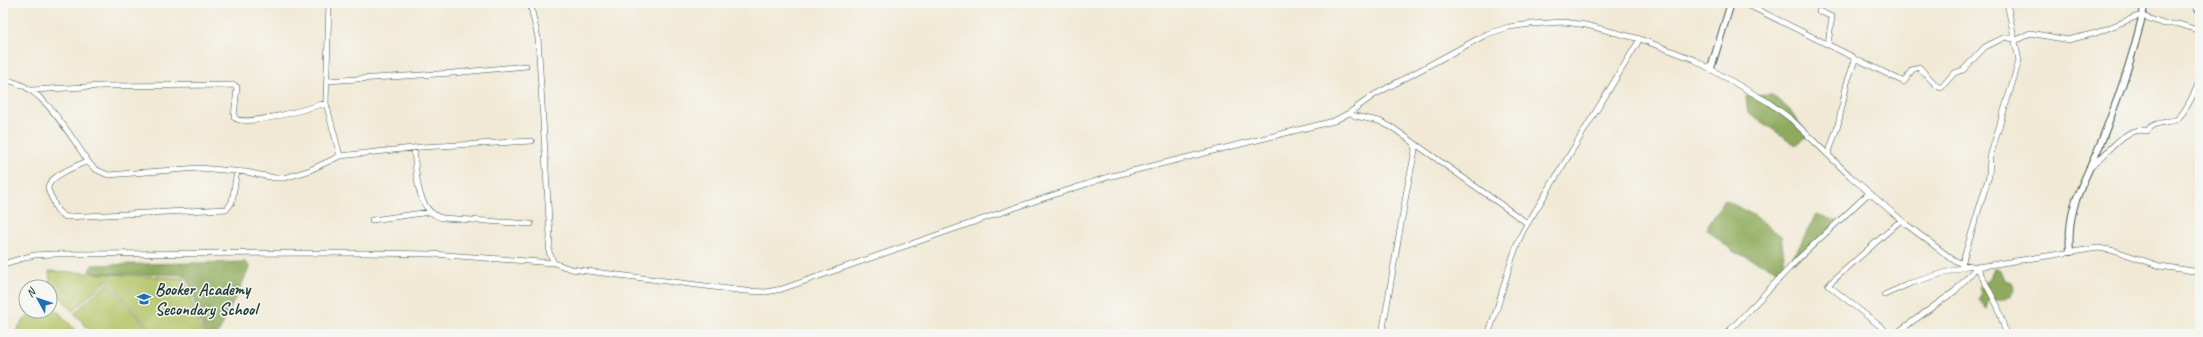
<svg xmlns="http://www.w3.org/2000/svg" width="2203" height="337" font-family="Caveat,sans-serif">
  <style>
    .green { fill: #b4c467; stroke: #6a804e }
    .forest { fill: #8faa5c; stroke: #577448 }
    .lines { fill: none; stroke-linecap: round; stroke-linejoin: round }
    .minor-casing { stroke: #3e574c; stroke-width: 6 }
    .tertiary-casing { stroke: #3e574c; stroke-width: 8 }
    .minor { stroke: #fff; stroke-width: 5 }
    .tertiary { stroke: #fff; stroke-width: 6 }
    .labels { text-anchor: middle; dominant-baseline: central; stroke-width: 3; stroke-linejoin: round; paint-order: stroke }
    .poi-label { font-size: 17px; font-weight: bold; fill: #1f3d34; stroke: #f6f6f2; text-anchor: start }
  </style>
  <rect width="100%" height="100%" fill="#f6f6f2"/>
  <filter id="ink" filterUnits="userSpaceOnUse"><feTurbulence type="fractalNoise" baseFrequency=".025" numOctaves="2"/><feDisplacementMap in="SourceGraphic" scale="8" xChannelSelector="R" yChannelSelector="G"/><feConvolveMatrix kernelMatrix="1 2 1 2 8 2 1 2 1" color-interpolation-filters="sRGB"/></filter>
  <filter id="wash" filterUnits="userSpaceOnUse"><feTurbulence type="fractalNoise" baseFrequency=".012" numOctaves="4" result="noise"/><feDisplacementMap in="SourceGraphic" scale="16" xChannelSelector="R" yChannelSelector="G"/><feGaussianBlur stdDeviation="0.9" result="paint"/><feColorMatrix in="noise" values="0 0 0 0 0 0 0 0 0 0 0 0 0 0 0 0 0 1.4 0 .05"/><feComposite in="paint" operator="in"/></filter>
  <g filter="url(#wash)">
    <rect width="100%" height="100%" fill="#f1e9d5"/>
    <!-- green -->
    <path class="green" d="M 49,271 L 184,278 L 202,334 L 154,334 L 108,280 L 72,311 L 50,284 Z
      M 108,283 L 152,334 L 93,334 L 74,313 Z
      M 52,305 L 79,334 L 15,334 C 23,317 32,311 50,311 Z"/>
    <!-- forest -->
    <path class="forest" d="M 1772,95 L 1791,111 L 1808,136 L 1796,145 L 1748,113 L 1746,96 Z
      M 1725,200 L 1755,216 L 1781,236 L 1785,265 L 1777,270 L 1734,252 L 1706,229 Z
      M 1816,214 L 1838,222 L 1795,262 L 1789,261 L 1797,251 Z
      M 245,262 L 249,266 L 248,271 L 218,334 L 204,334 L 188,280 L 183,275 L 94,273 L 89,271 L 92,265 Z
      M 1995,267 L 2000,270 L 2004,280 L 2012,282 L 2014,287 L 2012,296 L 2002,300 L 1988,300 L 1986,308 L 1979,300 L 1981,294 L 1979,287 L 1989,280 Z"/>
  </g>
  <g filter="url(#ink)">
    <g class="lines">
      <defs>
        <path id="minor" d="M 329,3 L 326,103 L 340,156
          M 530,3 L 538,38 L 550,236 L 549,252 L 554,263
          M 1744,3 L 1853,57 L 1855,60 L 1847,83 L 1838,125 L 1828,155
          M 1819,11 L 1832,17 L 1828,44
          M 1855,60 L 1859,60 L 1904,82 L 1912,70 L 1919,67 L 1937,86 L 1941,88 L 1954,73 L 1963,70 L 1985,47 L 2005,37 L 2017,40 L 2030,33 L 2068,40 L 2096,33 L 2138,16 L 2145,17 L 2164,24 L 2179,24 L 2200,31
          M 3,80 C 42,82 69,135 90,164 L 95,169 L 108,175 L 199,168 L 246,172 L 275,178 L 284,178 L 308,171 L 340,156 L 421,147 L 532,141
          M 326,81 L 453,73 L 526,66
          M 32,90 L 102,86 L 234,85 L 237,87 L 234,117 C 241,129 313,107 326,103
          M 1350,112 L 1355,116 L 1379,121 L 1393,128 L 1527,223
          M 414,149 C 416,171 416,213 443,218 L 531,224
          M 88,161 C 78,165 47,177 48,189 C 49,192 51,197 53,200 C 55,208 58,213 66,217 L 227,209 L 232,202 L 237,171
          M 2089,168 C 2106,158 2123,125 2147,131 C 2153,122 2165,123 2175,120 C 2184,117 2196,89 2200,80
          M 372,220 L 430,212
          M 3,264 L 34,255 L 53,254 L 366,253 L 432,254 L 554,263 L 571,269 L 745,291 L 766,292 L 782,289 L 1020,206 L 1108,177 L 1334,121 L 1349,113 L 1374,95 L 1487,34 L 1509,27 L 1531,24 L 1564,22 L 1586,25 L 1640,39 L 1693,59 L 1768,102 L 1791,119 L 1850,176 L 1907,225 L 1952,259 L 1962,264 L 1977,267 L 2098,248 L 2116,251 L 2160,266 L 2200,272
          M 1962,264 L 1989,176 L 1990,157 L 2019,61 L 2007,3
          M 1884,295 L 1911,283 L 1967,266
          M 1382,334 L 1407,189 L 1415,151 L 1414,144
          M 1488,334 C 1502,300 1507,264 1523,231 L 1640,39
          M 1726,334 L 1799,258 L 1869,193
          M 1890,334 L 1828,285 L 1901,220
          M 1895,334 L 1955,291 L 1977,267 L 1998,307 L 2006,334"/>
        <path id="tertiary" d="M 2194,3 L 2200,12
          M 1711,68 L 1731,3
          M 2070,252 C 2066,202 2087,180 2103,137 C 2120,94 2136,48 2145,3"/>
      </defs>
      <!-- minor casing -->
      <use href="#minor" class="minor-casing"/>
      <!-- tertiary casing -->
      <use href="#tertiary" class="tertiary-casing"/>
      <!-- minor -->
      <use href="#minor" class="minor"/>
      <!-- tertiary -->
      <use href="#tertiary" class="tertiary"/>
    </g>
  </g>
  <!-- icons -->
  <defs>
    <symbol id="school-bare" viewBox="-9 -9 18 18"><path d="M0-5L7-2L0 1L-7-2ZM-4 1L0 2.5L4 1V4Q0 6-4 4Z" fill="#1f6fb2" stroke="#f6f6f2" stroke-width="2.5" paint-order="stroke"/></symbol>
  </defs>
  <g fill-rule="evenodd">
    <use href="#school-bare" x="134" y="289" width="20" height="20"/>
  </g>
  <g class="labels">
    <!-- poi labels -->
    <g class="poi-label">
      <text x="155" y="289">Booker Academy<tspan x="155" dy="20">Secondary School</tspan></text>
    </g>
  </g>
  <!-- margin -->
  <rect width="2203" height="337" fill="none" stroke="#f6f6f2" stroke-width="16"/>
  <!-- north arrow -->
  <g transform="translate(38 299) rotate(310)"><circle r="19" fill="#f6f6f2" stroke="#a0aca6"/>
  <path d="M0-3L7 15L0 10L-7 15Z" fill="#1f6fb2"/>
  <text y="-6" font-size="11" font-weight="bold" text-anchor="middle" fill="#1f3d34">N</text>
  </g>
</svg>
